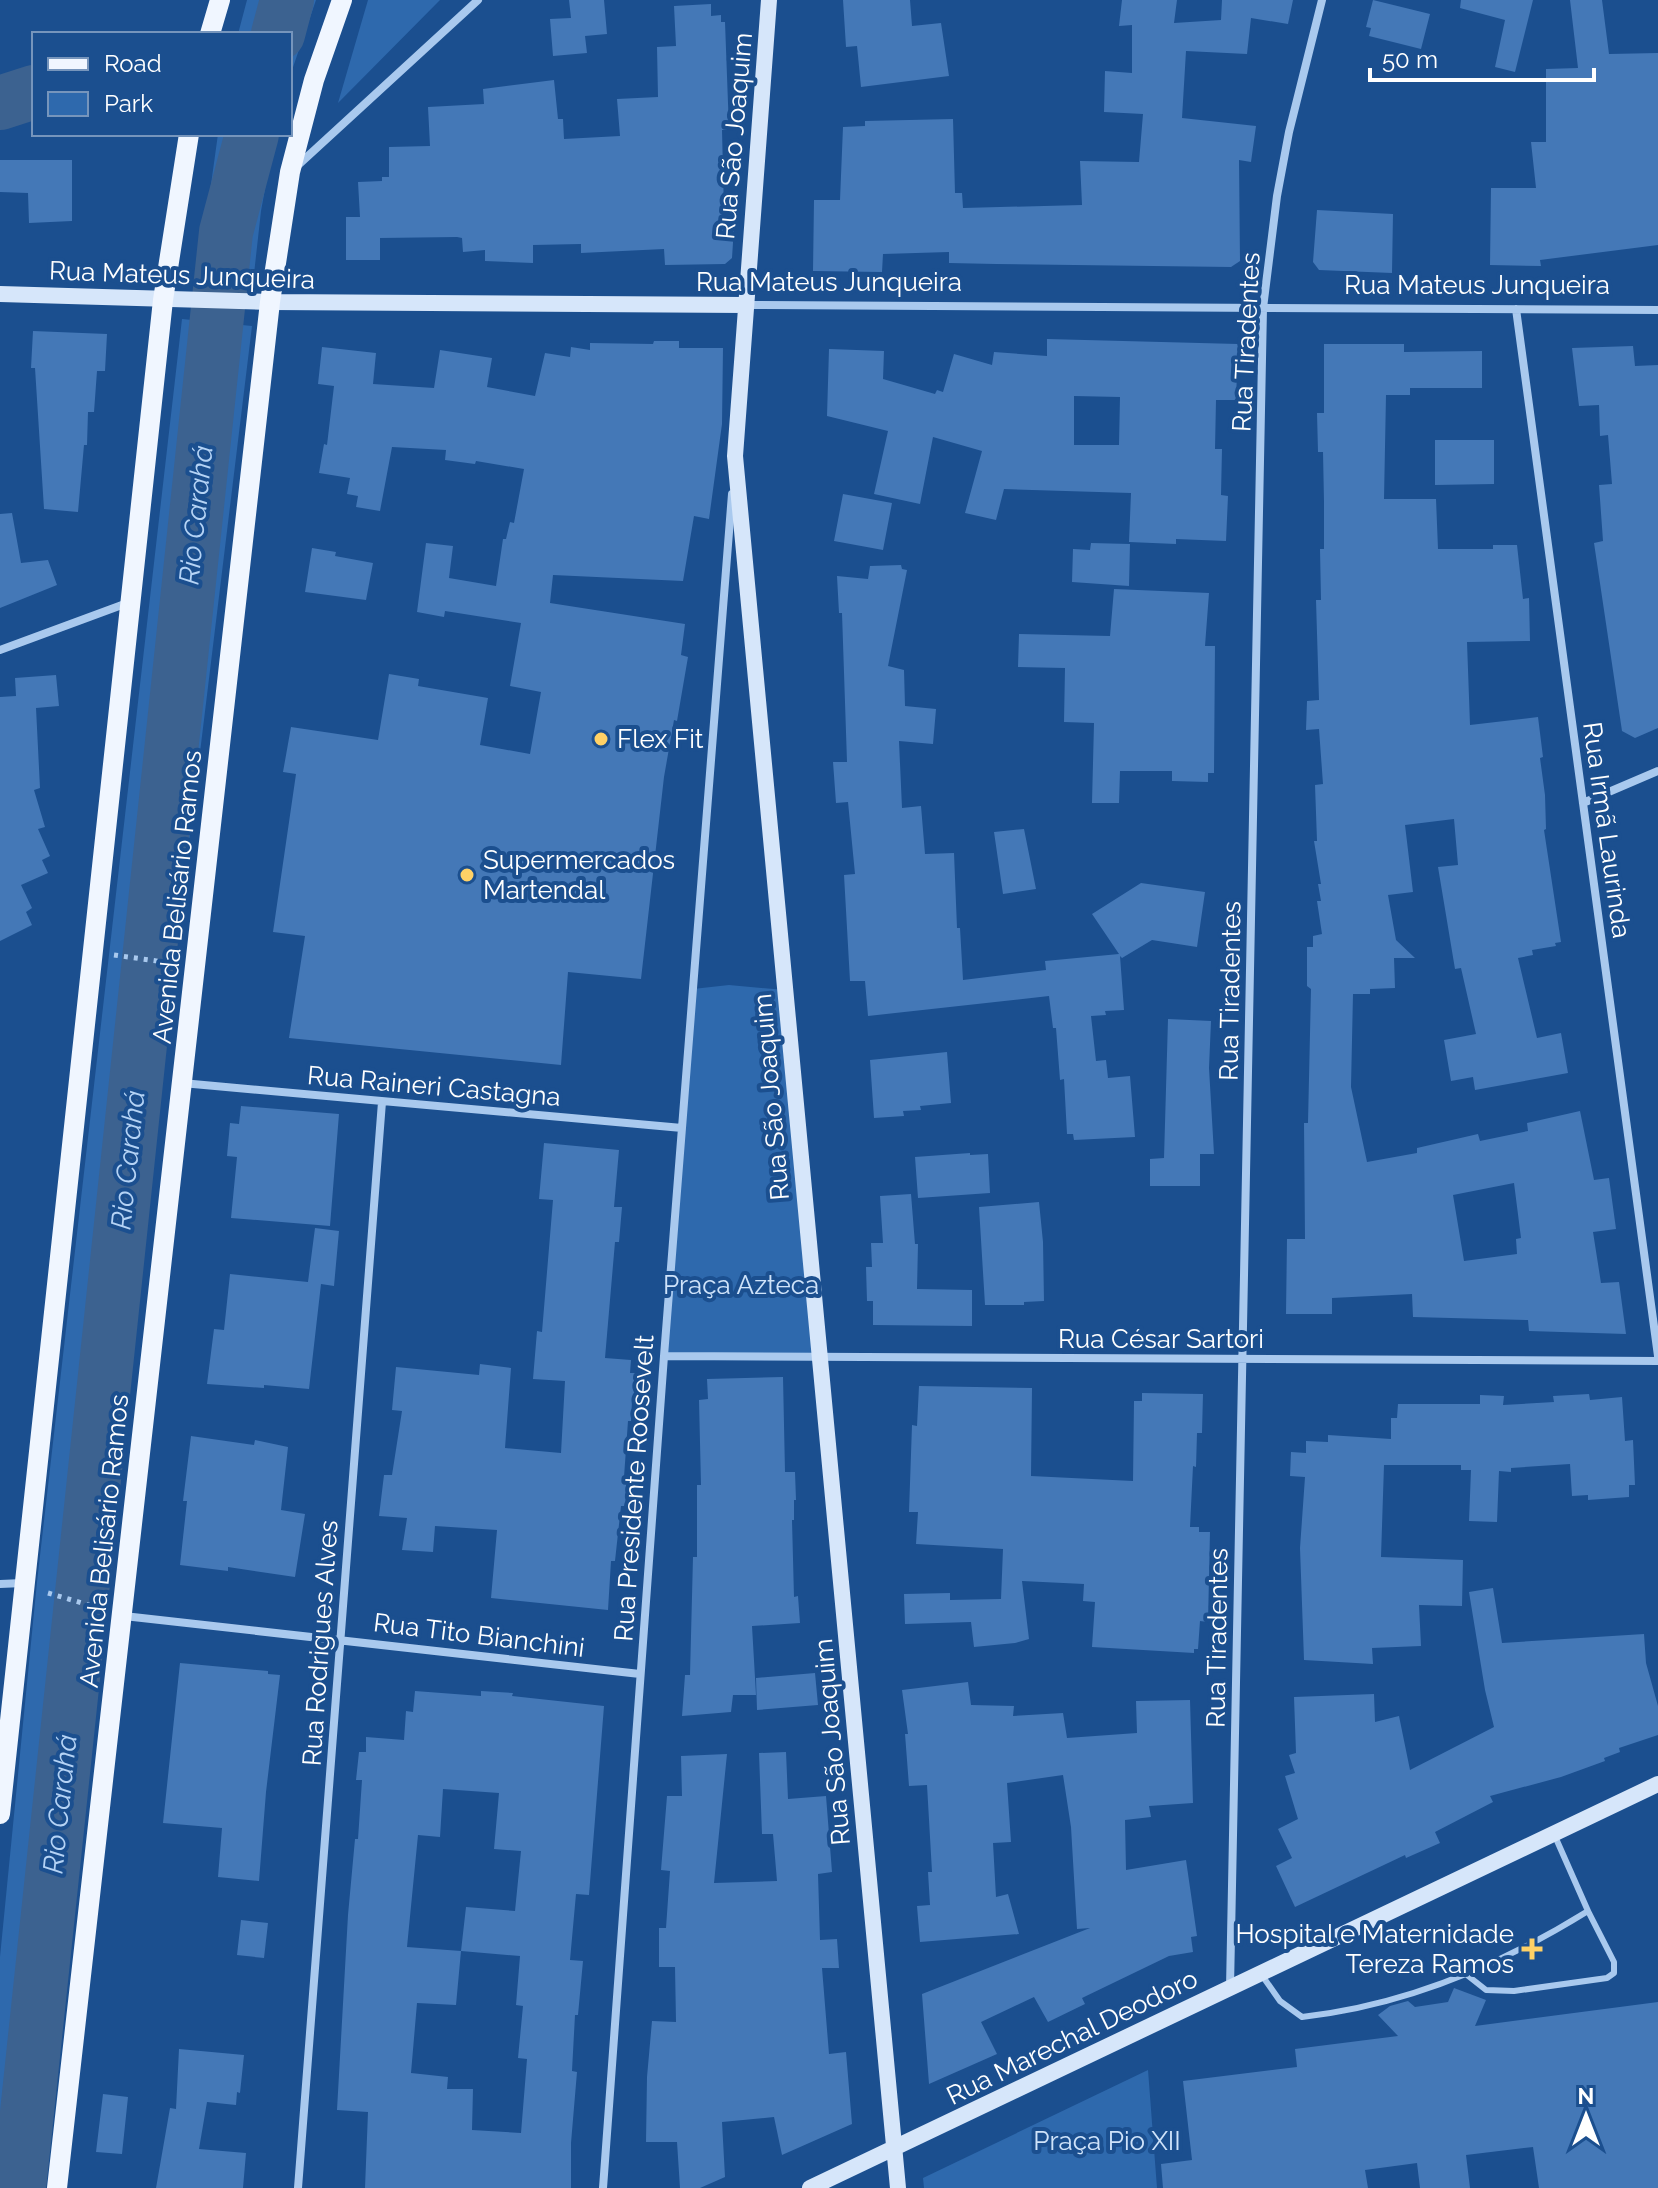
<svg xmlns="http://www.w3.org/2000/svg" width="1658" height="2188" font-family="Raleway,sans-serif">
  <style>
    .green { fill: #2e69ad }
    .lines { fill: none; stroke-linecap: round; stroke-linejoin: round }
    .river { stroke: #3c6290; stroke-width: 54 }
    .building { fill: #4478b7; fill-rule: evenodd }
    .path { stroke: #a9c9ee; stroke-width: 5; stroke-dasharray: 4 6; stroke-linecap: butt }
    .lane { stroke: #a9c9ee; stroke-width: 6 }
    .street { stroke: #a9c9ee; stroke-width: 8 }
    .secondary { stroke: #d6e6fa; stroke-width: 16 }
    .primary { stroke: #f0f6ff; stroke-width: 20 }
    .poi-dot { fill: #ffd166; stroke: #1b4f8f; stroke-width: 3 }
    .labels { text-anchor: middle; dominant-baseline: central; stroke-width: 8; stroke-linejoin: round; paint-order: stroke }
    .street-label { font-size: 26px; fill: #fff; stroke: #1b4f8f }
    .poi-label { font-size: 26px; fill: #fff; stroke: #1b4f8f; text-anchor: start }
    .park-label { font-size: 26px; fill: #cfe3fa; stroke: #1b4f8f }
    .water-label { font-size: 28px; font-style: italic; fill: #b5d3f5; stroke: #1b4f8f }
  </style>
  <rect width="100%" height="100%" fill="#1b4f8f"/>
  <!-- green -->
  <path class="green" d="M 247,0 L 316,0 L 290,76 L 290,34 L 238,34 Z
    M 368,0 L 440,0 L 338,103 Z
    M 218,134 L 275,134 L 261,211 L 254,274 L 199,271 Z
    M 182,319 L 252,326 L 173,974 L 35,2188 L 0,2188 L 0,1957 L 37,1582 Z
    M 729,985 L 785,990 L 820,1357 L 664,1356 L 693,989 Z
    M 1148,2070 L 1157,2188 L 924,2188 L 923,2178 Z"/>
  <g class="lines">
    <!-- river -->
    <path class="river" d="M 278,34 L 287,0
      M 0,103 L 34,92
      M 19,2188 L 226,232 L 252,134"/>
  </g>
  <!-- building -->
  <path class="building" d="M 569,0 L 604,0 L 607,34 L 585,36 L 587,53 L 553,56 L 550,19 L 571,18 Z
    M 843,0 L 910,0 L 912,26 L 941,23 L 949,76 L 861,87 L 857,46 L 846,47 Z
    M 1122,0 L 1177,0 L 1174,23 L 1221,20 L 1222,0 L 1293,0 L 1288,24 L 1251,18 L 1247,54 L 1186,51 L 1182,118 L 1256,126 L 1251,162 L 1239,160 L 1240,261 L 1231,267 L 996,264 L 949,263 L 949,252 L 883,254 L 882,272 L 813,271 L 814,200 L 840,200 L 843,127 L 865,126 L 865,121 L 953,119 L 955,193 L 962,193 L 963,208 L 1082,205 L 1080,161 L 1139,162 L 1143,114 L 1104,112 L 1105,71 L 1132,73 L 1132,25 L 1119,26 Z
    M 1373,0 L 1430,14 L 1421,49 L 1369,36 L 1371,28 L 1366,27 Z
    M 1461,0 L 1533,0 L 1515,72 L 1495,67 L 1505,20 L 1460,8 Z
    M 1570,0 L 1602,0 L 1609,54 L 1658,53 L 1658,245 L 1540,260 L 1541,266 L 1490,265 L 1491,188 L 1536,188 L 1531,142 L 1546,142 L 1546,69 L 1578,68 Z
    M 711,4 L 711,16 L 721,15 L 721,22 L 725,22 L 729,130 L 722,130 L 724,212 L 735,212 L 732,258 L 725,264 L 665,265 L 664,249 L 581,253 L 581,244 L 533,245 L 533,263 L 485,261 L 485,250 L 463,252 L 462,238 L 457,237 L 380,238 L 380,260 L 346,260 L 346,217 L 360,217 L 358,182 L 382,181 L 382,177 L 389,177 L 389,147 L 430,146 L 428,107 L 484,104 L 483,89 L 554,80 L 558,119 L 563,119 L 564,139 L 620,136 L 617,99 L 658,97 L 657,47 L 676,46 L 674,6 Z
    M 0,160 L 72,160 L 72,221 L 29,223 L 28,193 L 0,192 Z
    M 1317,210 L 1393,214 L 1392,273 L 1319,270 L 1313,262 Z
    M 33,331 L 107,334 L 105,371 L 97,371 L 94,412 L 88,412 L 87,445 L 84,445 L 78,512 L 44,509 L 35,368 L 31,368 Z
    M 1047,339 L 1238,344 L 1236,400 L 1216,400 L 1215,449 L 1222,449 L 1221,495 L 1228,496 L 1226,541 L 1176,539 L 1176,544 L 1129,542 L 1131,493 L 1004,489 L 996,520 L 965,513 L 982,451 L 933,437 L 920,504 L 874,494 L 888,431 L 827,416 L 829,349 L 884,351 L 883,379 L 935,394 L 937,390 L 943,392 L 954,354 L 992,365 L 994,352 L 1047,356 ZM 1074,396 L 1120,397 L 1119,445 L 1074,445 Z
    M 654,341 L 679,341 L 679,348 L 723,348 L 722,424 L 709,519 L 694,516 L 683,581 L 553,575 L 550,603 L 685,624 L 681,655 L 688,657 L 677,721 L 674,720 L 664,777 L 641,979 L 568,972 L 561,1065 L 289,1038 L 305,936 L 273,932 L 296,774 L 283,772 L 291,727 L 378,740 L 389,674 L 419,679 L 418,686 L 488,698 L 480,745 L 530,754 L 541,692 L 510,686 L 521,623 L 445,611 L 444,617 L 417,612 L 426,543 L 453,546 L 449,578 L 496,586 L 503,539 L 506,539 L 510,522 L 514,523 L 524,469 L 476,461 L 475,464 L 445,460 L 446,450 L 392,447 L 380,511 L 356,507 L 358,496 L 347,494 L 350,478 L 319,473 L 324,444 L 327,445 L 334,386 L 318,384 L 322,347 L 376,353 L 373,384 L 434,388 L 440,350 L 492,358 L 487,387 L 535,396 L 545,353 L 570,357 L 571,347 L 590,350 L 590,343 L 653,344 Z
    M 1324,344 L 1404,344 L 1404,352 L 1482,351 L 1482,388 L 1410,388 L 1410,395 L 1386,395 L 1384,499 L 1436,499 L 1438,549 L 1493,549 L 1493,545 L 1517,545 L 1523,599 L 1529,598 L 1530,641 L 1467,642 L 1470,725 L 1538,717 L 1543,757 L 1540,758 L 1545,795 L 1546,829 L 1544,830 L 1561,942 L 1555,943 L 1556,946 L 1532,950 L 1533,955 L 1518,958 L 1537,1038 L 1561,1033 L 1568,1073 L 1475,1090 L 1473,1077 L 1451,1081 L 1444,1040 L 1476,1034 L 1461,968 L 1455,969 L 1438,867 L 1458,865 L 1454,819 L 1405,825 L 1413,892 L 1388,895 L 1396,940 L 1415,958 L 1394,958 L 1395,988 L 1370,989 L 1370,994 L 1353,994 L 1351,1087 L 1367,1162 L 1417,1153 L 1417,1148 L 1478,1134 L 1480,1141 L 1528,1131 L 1527,1123 L 1580,1111 L 1594,1180 L 1609,1178 L 1616,1229 L 1593,1232 L 1601,1283 L 1619,1282 L 1626,1334 L 1529,1331 L 1528,1320 L 1413,1317 L 1412,1294 L 1332,1298 L 1332,1314 L 1286,1314 L 1287,1239 L 1305,1239 L 1304,1123 L 1308,1123 L 1311,989 L 1307,986 L 1307,947 L 1313,947 L 1313,936 L 1322,934 L 1317,901 L 1321,901 L 1318,884 L 1321,884 L 1314,841 L 1317,841 L 1315,785 L 1323,784 L 1319,729 L 1306,730 L 1307,701 L 1319,700 L 1316,600 L 1321,600 L 1320,549 L 1324,549 L 1324,502 L 1323,452 L 1318,452 L 1317,413 L 1324,413 ZM 1514,1183 L 1521,1238 L 1516,1239 L 1517,1254 L 1464,1261 L 1453,1195 Z
    M 1633,346 L 1635,366 L 1658,365 L 1658,728 L 1635,738 L 1622,731 L 1594,543 L 1603,541 L 1599,485 L 1612,484 L 1608,435 L 1600,436 L 1599,405 L 1579,406 L 1572,348 Z
    M 1435,440 L 1494,440 L 1494,484 L 1435,485 Z
    M 843,494 L 892,503 L 883,550 L 834,541 Z
    M 12,513 L 21,563 L 48,560 L 57,585 L 0,608 L 0,514 Z
    M 1091,543 L 1130,544 L 1129,586 L 1072,582 L 1073,549 L 1090,550 Z
    M 312,548 L 336,552 L 335,556 L 373,563 L 366,600 L 305,592 Z
    M 901,565 L 902,569 L 907,570 L 888,666 L 904,670 L 905,706 L 936,709 L 933,744 L 899,741 L 902,808 L 921,806 L 925,854 L 954,853 L 957,928 L 960,928 L 963,980 L 1046,970 L 1045,961 L 1119,954 L 1092,914 L 1141,883 L 1205,892 L 1197,947 L 1152,940 L 1122,958 L 1120,956 L 1124,1010 L 1105,1011 L 1106,1015 L 1091,1016 L 1096,1061 L 1106,1060 L 1108,1078 L 1130,1076 L 1135,1137 L 1074,1140 L 1073,1134 L 1067,1134 L 1064,1079 L 1060,1080 L 1056,1028 L 1053,1028 L 1049,996 L 868,1016 L 865,981 L 850,981 L 844,875 L 855,874 L 848,802 L 836,803 L 833,762 L 847,762 L 842,613 L 839,613 L 837,576 L 868,579 L 870,566 Z
    M 1114,589 L 1209,593 L 1205,646 L 1215,646 L 1214,773 L 1208,773 L 1208,782 L 1172,781 L 1172,771 L 1120,771 L 1119,803 L 1092,803 L 1094,723 L 1064,722 L 1065,668 L 1018,667 L 1019,634 L 1110,636 Z
    M 56,675 L 59,706 L 36,708 L 40,788 L 34,790 L 45,827 L 38,829 L 50,856 L 42,860 L 48,873 L 21,885 L 32,908 L 26,912 L 32,925 L 0,941 L 0,697 L 16,696 L 15,678 Z
    M 1024,829 L 1036,889 L 1003,894 L 994,832 Z
    M 1168,1019 L 1211,1021 L 1209,1068 L 1214,1154 L 1200,1154 L 1200,1186 L 1150,1186 L 1150,1159 L 1164,1158 Z
    M 947,1052 L 951,1103 L 920,1106 L 921,1110 L 903,1111 L 904,1116 L 874,1118 L 870,1060 Z
    M 241,1106 L 339,1114 L 330,1226 L 231,1218 L 237,1157 L 227,1156 L 230,1123 L 239,1124 Z
    M 544,1143 L 619,1150 L 614,1207 L 622,1207 L 619,1242 L 615,1242 L 605,1358 L 631,1360 L 630,1373 L 638,1373 L 636,1401 L 632,1401 L 631,1421 L 628,1421 L 624,1477 L 627,1478 L 625,1506 L 621,1506 L 615,1561 L 611,1561 L 608,1610 L 491,1598 L 497,1530 L 435,1526 L 433,1552 L 402,1550 L 407,1518 L 379,1516 L 384,1475 L 392,1475 L 402,1411 L 392,1410 L 396,1367 L 479,1375 L 480,1364 L 511,1368 L 505,1448 L 561,1453 L 565,1381 L 533,1379 L 537,1331 L 542,1332 L 553,1200 L 539,1199 Z
    M 970,1153 L 970,1155 L 988,1154 L 990,1193 L 918,1198 L 915,1157 Z
    M 911,1194 L 915,1244 L 918,1244 L 917,1289 L 972,1290 L 972,1326 L 873,1325 L 873,1301 L 867,1301 L 866,1267 L 872,1267 L 871,1243 L 883,1243 L 880,1196 Z
    M 1039,1202 L 1043,1242 L 1044,1301 L 1024,1302 L 1024,1305 L 985,1305 L 979,1207 Z
    M 315,1228 L 339,1231 L 334,1286 L 321,1284 L 309,1389 L 264,1385 L 264,1388 L 207,1384 L 214,1329 L 224,1330 L 230,1274 L 308,1282 Z
    M 783,1377 L 785,1472 L 795,1472 L 796,1500 L 794,1500 L 794,1520 L 792,1520 L 794,1597 L 798,1596 L 800,1623 L 752,1626 L 756,1695 L 733,1695 L 731,1712 L 682,1716 L 685,1675 L 690,1675 L 693,1557 L 697,1557 L 697,1485 L 701,1485 L 699,1400 L 708,1399 L 707,1379 Z
    M 919,1386 L 1032,1388 L 1031,1476 L 1133,1481 L 1134,1401 L 1142,1401 L 1142,1393 L 1203,1394 L 1202,1433 L 1197,1433 L 1196,1467 L 1193,1466 L 1190,1527 L 1199,1527 L 1199,1532 L 1210,1532 L 1208,1622 L 1200,1621 L 1198,1649 L 1194,1649 L 1194,1653 L 1092,1647 L 1095,1602 L 1083,1601 L 1084,1584 L 1022,1581 L 1029,1639 L 1015,1643 L 974,1647 L 971,1622 L 905,1624 L 904,1594 L 950,1593 L 950,1600 L 1001,1599 L 1003,1549 L 916,1544 L 918,1512 L 909,1512 L 912,1425 L 917,1426 Z
    M 1589,1394 L 1590,1400 L 1622,1397 L 1625,1441 L 1633,1440 L 1635,1485 L 1629,1485 L 1629,1497 L 1588,1500 L 1588,1495 L 1572,1496 L 1570,1464 L 1511,1468 L 1511,1472 L 1499,1471 L 1497,1522 L 1469,1521 L 1471,1470 L 1461,1470 L 1461,1465 L 1384,1465 L 1381,1557 L 1463,1560 L 1462,1606 L 1419,1605 L 1421,1646 L 1372,1648 L 1373,1664 L 1304,1660 L 1300,1548 L 1305,1477 L 1290,1476 L 1291,1452 L 1306,1453 L 1306,1441 L 1328,1442 L 1328,1435 L 1391,1439 L 1391,1418 L 1397,1418 L 1398,1404 L 1480,1404 L 1480,1395 L 1504,1396 L 1503,1405 L 1554,1402 L 1553,1396 Z
    M 191,1436 L 254,1445 L 255,1440 L 288,1447 L 281,1510 L 305,1514 L 295,1577 L 228,1567 L 228,1571 L 180,1565 L 187,1501 L 183,1501 Z
    M 1493,1588 L 1502,1643 L 1644,1634 L 1646,1663 L 1658,1706 L 1658,1735 L 1619,1748 L 1620,1752 L 1604,1758 L 1605,1761 L 1561,1777 L 1490,1796 L 1493,1802 L 1435,1832 L 1440,1843 L 1406,1858 L 1405,1855 L 1295,1907 L 1276,1866 L 1292,1858 L 1278,1829 L 1298,1819 L 1285,1776 L 1295,1773 L 1289,1755 L 1296,1753 L 1294,1697 L 1374,1694 L 1375,1722 L 1399,1716 L 1410,1770 L 1494,1727 L 1485,1690 L 1469,1592 Z
    M 180,1663 L 268,1671 L 268,1674 L 280,1675 L 266,1792 L 259,1881 L 218,1877 L 222,1828 L 163,1823 Z
    M 815,1673 L 818,1705 L 757,1710 L 756,1678 Z
    M 968,1682 L 971,1705 L 1014,1706 L 1013,1716 L 1063,1713 L 1067,1738 L 1137,1733 L 1136,1701 L 1190,1700 L 1193,1803 L 1149,1806 L 1151,1817 L 1125,1820 L 1126,1870 L 1186,1860 L 1197,1936 L 1191,1937 L 1193,1952 L 1169,1956 L 1082,1998 L 1085,2004 L 1048,2022 L 1034,1997 L 981,2022 L 997,2054 L 929,2084 L 922,1994 L 1090,1928 L 1077,1929 L 1071,1827 L 1063,1775 L 1007,1783 L 1011,1842 L 993,1843 L 996,1897 L 1008,1894 L 1019,1934 L 920,1942 L 917,1906 L 930,1905 L 928,1872 L 932,1872 L 927,1785 L 909,1786 L 905,1734 L 908,1734 L 902,1690 Z
    M 415,1691 L 481,1696 L 481,1691 L 513,1693 L 512,1696 L 604,1706 L 589,1895 L 576,1894 L 570,1960 L 583,1961 L 578,2015 L 575,2015 L 572,2071 L 577,2072 L 571,2143 L 571,2188 L 365,2188 L 368,2112 L 337,2110 L 348,1915 L 355,1839 L 358,1839 L 362,1780 L 356,1780 L 359,1752 L 366,1752 L 366,1737 L 404,1740 L 406,1711 L 413,1712 ZM 443,1789 L 499,1793 L 494,1849 L 521,1851 L 515,1911 L 466,1907 L 461,1951 L 407,1947 L 418,1835 L 440,1837 ZM 461,1951 L 520,1956 L 516,2005 L 523,2006 L 518,2058 L 527,2059 L 521,2133 L 472,2130 L 473,2089 L 447,2089 L 448,2077 L 411,2073 L 417,2003 L 456,2005 Z
    M 786,1752 L 788,1799 L 826,1796 L 832,1872 L 818,1874 L 820,1940 L 837,1939 L 839,1968 L 822,1968 L 829,2054 L 846,2052 L 852,2124 L 782,2155 L 774,2117 L 722,2122 L 725,2177 L 700,2188 L 680,2188 L 677,2142 L 646,2142 L 647,2077 L 652,2021 L 676,2022 L 675,1967 L 659,1967 L 659,1928 L 666,1928 L 670,1871 L 661,1870 L 667,1796 L 682,1796 L 681,1756 L 727,1754 L 714,1883 L 777,1881 L 773,1834 L 762,1834 L 759,1753 Z
    M 241,1920 L 268,1923 L 264,1958 L 237,1955 Z
    M 1454,1988 L 1486,2000 L 1475,2026 L 1658,2002 L 1658,2188 L 1539,2188 L 1533,2147 L 1466,2155 L 1470,2188 L 1420,2188 L 1417,2163 L 1365,2170 L 1368,2188 L 1163,2188 L 1161,2164 L 1192,2160 L 1183,2081 L 1297,2067 L 1295,2049 L 1398,2036 L 1378,2015 L 1390,2006 L 1408,2001 L 1415,2007 L 1448,2002 Z
    M 179,2049 L 244,2055 L 240,2093 L 237,2092 L 236,2105 L 207,2102 L 199,2149 L 246,2153 L 243,2188 L 156,2188 L 170,2108 L 176,2109 Z
    M 103,2094 L 128,2097 L 122,2154 L 96,2152 Z"/>
  <g class="lines">
    <!-- path -->
    <path class="path" d="M 114,955 L 171,963
      M 48,1593 L 99,1608"/>
    <!-- lane -->
    <path class="lane" d="M 1261,1974 L 1280,2001 L 1302,2017 C 1403,2006 1501,1965 1588,1911 L 1554,1834
      M 1467,1975 L 1486,1990 L 1514,1991 L 1607,1978 L 1614,1973 L 1614,1962 L 1588,1911"/>
    <!-- street -->
    <path class="street" d="M 296,167 L 478,0
      M 745,305 L 1658,310
      M 1516,309 L 1658,1356
      M 0,650 L 130,602
      M 1583,803 L 1658,771
      M 182,1083 L 682,1128
      M 664,1356 L 1658,1361
      M 0,1584 L 23,1583
      M 124,1616 L 640,1674
      M 1230,1988 L 1263,308 L 1277,196 L 1289,132 L 1322,0
      M 298,2188 L 382,1102
      M 603,2188 L 664,1356 L 732,494"/>
    <!-- secondary -->
    <path class="secondary" d="M 769,0 L 735,456 L 898,2188
      M 0,294 L 270,302 L 745,305
      M 810,2188 L 1658,1784"/>
    <!-- primary -->
    <path class="primary" d="M 210,34 L 220,0
      M 0,1814 L 163,300 L 189,134
      M 57,2188 L 270,302 L 290,172 L 314,80 L 342,0"/>
  </g>
  <!-- markers -->
  <g class="poi-dot">
    <circle cx="601" cy="739" r="8"/>
    <circle cx="467" cy="875" r="8"/>
    <path d="M1528 1937h8v8h8v8h-8v8h-8v-8h-8v-8h8z"/>
  </g>
  <g class="labels">
    <!-- street labels -->
    <g class="street-label">
      <text transform="translate(734 136) rotate(-85)">Rua São Joaquim</text>
      <text transform="translate(182 275) rotate(2)">Rua Mateus Junqueira</text>
      <text x="829" y="282">Rua Mateus Junqueira</text>
      <text x="1477" y="285">Rua Mateus Junqueira</text>
      <text transform="translate(1246 342) rotate(-87)">Rua Tiradentes</text>
      <text transform="translate(1607 830) rotate(82)">Rua Irmã Laurinda</text>
      <text transform="translate(177 897) rotate(-84)">Avenida Belisário Ramos</text>
      <text transform="translate(1230 991) rotate(-89)">Rua Tiradentes</text>
      <text transform="translate(434 1086) rotate(5)">Rua Raineri Castagna</text>
      <text transform="translate(771 1097) rotate(-95)">Rua São Joaquim</text>
      <text x="1161" y="1339">Rua César Sartori</text>
      <text transform="translate(634 1488) rotate(-86)">Rua Presidente Roosevelt</text>
      <text transform="translate(104 1541) rotate(-84)">Avenida Belisário Ramos</text>
      <text transform="translate(479 1635) rotate(7)">Rua Tito Bianchini</text>
      <text transform="translate(1217 1638) rotate(-89)">Rua Tiradentes</text>
      <text transform="translate(320 1643) rotate(-86)">Rua Rodrigues Alves</text>
      <text transform="translate(832 1742) rotate(-95)">Rua São Joaquim</text>
      <text transform="translate(1072 2037) rotate(-26)">Rua Marechal Deodoro</text>
    </g>
    <!-- poi labels -->
    <g class="poi-label">
      <text x="617" y="739">Flex Fit</text>
      <text x="483" y="860">Supermercados<tspan x="483" dy="30">Martendal</tspan></text>
      <text x="1514" y="1934" text-anchor="end">Hospital e Maternidade<tspan x="1514" dy="30">Tereza Ramos</tspan></text>
    </g>
    <!-- park labels -->
    <g class="park-label">
      <text x="741" y="1285">Praça Azteca</text>
      <text x="1107" y="2141">Praça Pio XII</text>
    </g>
    <!-- water labels -->
    <g class="water-label">
      <text transform="translate(196 515) rotate(-84)">Rio Carahá</text>
      <text transform="translate(128 1160) rotate(-84)">Rio Carahá</text>
      <text transform="translate(60 1804) rotate(-84)">Rio Carahá</text>
    </g>
  </g>
  <!-- legend -->
  <rect x="32" y="32" width="260" height="104" fill="#1b4f8f" stroke="#7695bc" stroke-width="2"/>
  <rect x="48" y="58" width="40" height="12" fill="#f0f6ff" stroke="#7695bc" stroke-width="2"/>
  <text x="104" y="72" font-size="24" fill="#ffffff">Road</text>
  <rect x="48" y="92" width="40" height="24" fill="#2e69ad" stroke="#7695bc" stroke-width="2"/>
  <text x="104" y="112" font-size="24" fill="#ffffff">Park</text>
  <!-- north arrow -->
  <g transform="translate(1586 2116)" stroke="#1b4f8f" stroke-width="6" paint-order="stroke">
  <path d="M0-6L14 30L0 20L-14 30Z" fill="#ffffff"/>
  <text y="-12" font-size="22" font-weight="bold" text-anchor="middle" fill="#ffffff">N</text>
  </g>
  <!-- scale -->
  <path d="M1370 68v12h224v-12" fill="none" stroke="#ffffff" stroke-width="4"/>
  <text x="1382" y="68" font-size="24" fill="#ffffff" stroke="#1b4f8f" stroke-width="6" paint-order="stroke">50 m</text>
</svg>
